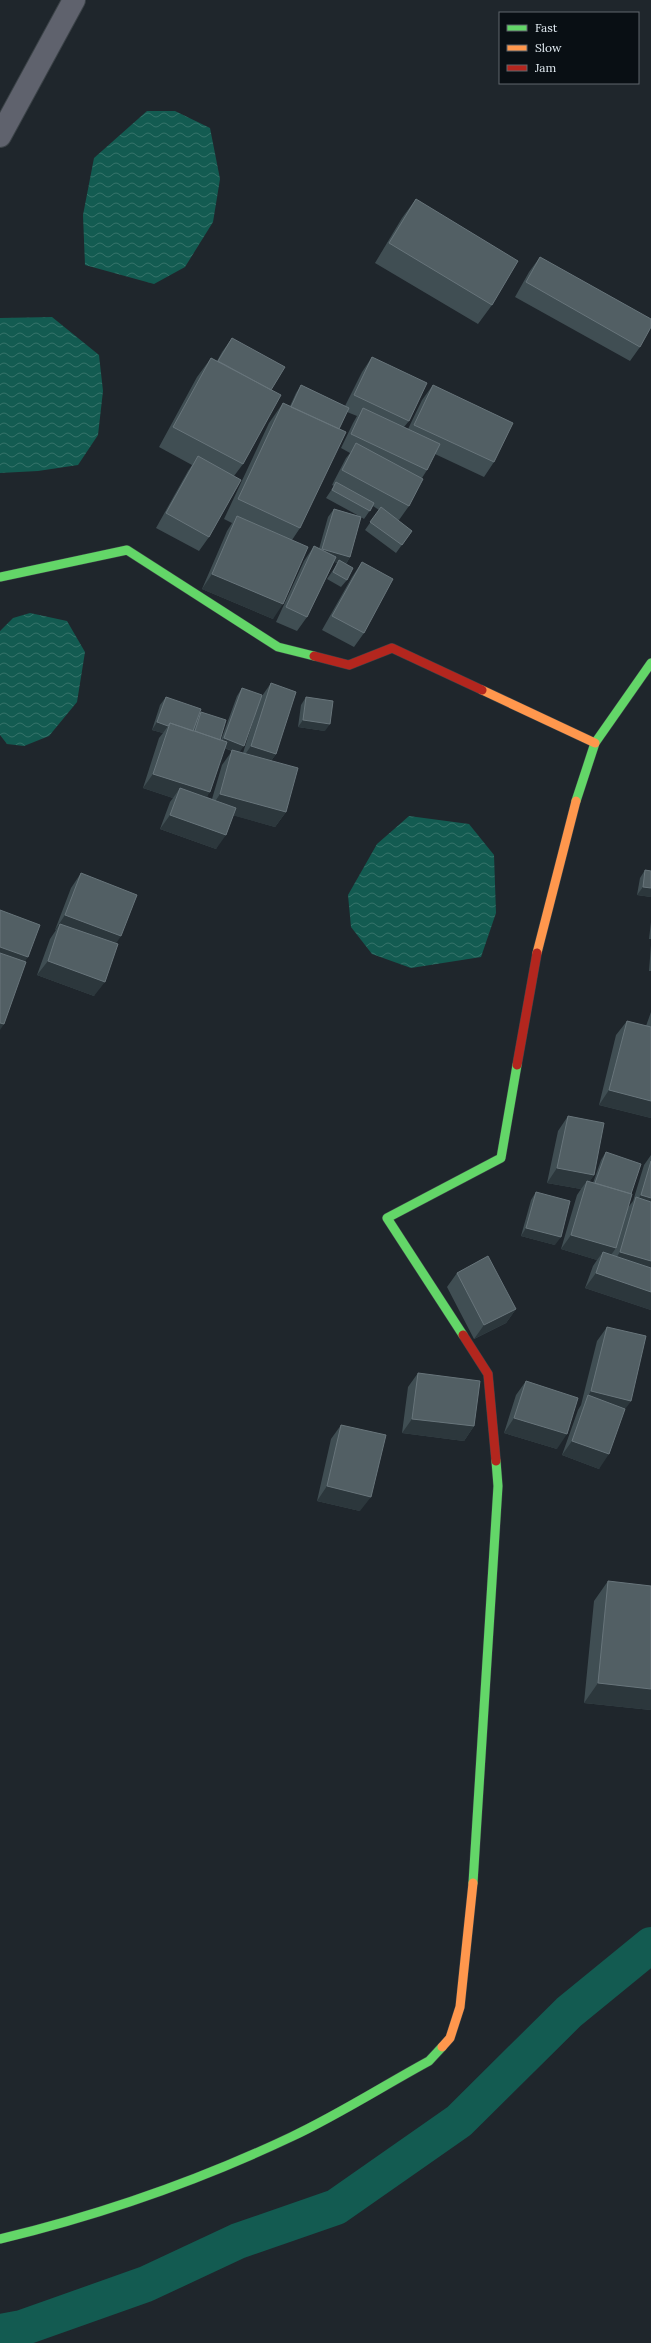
<svg xmlns="http://www.w3.org/2000/svg" width="651" height="2343" font-family="Lora,serif">
  <style>
    .water { fill: url(#water-waves) }
    .lines { fill: none; stroke-linecap: round; stroke-linejoin: round }
    .canal { stroke: #135b51; stroke-width: 36 }
    .street-casing { stroke: #3b4247; stroke-width: 24 }
    .fast-casing { stroke: #3b4247; stroke-width: 10 }
    .slow-casing { stroke: #3b4247; stroke-width: 10 }
    .jam-casing { stroke: #3b4247; stroke-width: 10 }
    .street { stroke: #5f626d; stroke-width: 22 }
    .fast { stroke: #63d668; stroke-width: 9 }
    .slow { stroke: #ff974d; stroke-width: 9 }
    .jam { stroke: #b3261e; stroke-width: 9 }
    .wall { fill: #404e53; fill-rule: evenodd }
    .shaded-wall { fill: #2c373c }
    .building { fill: #525f64; stroke: #68757b }
  </style>
  <defs>
    <pattern id="water-waves" width="16" height="10" patternUnits="userSpaceOnUse"><rect width="16" height="10" fill="#135b51"/><path d="M0 5q4-4 8 0t8 0" fill="none" stroke="#35736a"/></pattern>
  </defs>
  <rect width="100%" height="100%" fill="#1f262c"/>
  <!-- water -->
  <path class="water" d="M 147,111 L 175,111 L 210,128 L 220,179 L 213,222 L 185,267 L 154,284 L 85,265 L 83,215 L 94,158 Z
    M 52,317 L 99,355 L 103,391 L 98,435 L 78,465 L 38,471 L 0,473 L 0,318 Z
    M 30,613 L 67,621 L 85,652 L 77,702 L 49,736 L 24,746 L 7,744 L 0,735 L 0,631 L 13,618 Z
    M 409,816 L 469,824 L 494,855 L 496,913 L 481,957 L 411,968 L 372,954 L 351,927 L 348,895 L 377,844 Z"/>
  <g class="lines">
    <!-- canal -->
    <path class="canal" d="M 0,2332 L 22,2328 L 146,2284 L 238,2241 L 336,2207 L 459,2121 L 569,2012 L 651,1945"/>
    <defs>
      <path id="street" d="M 0,136 L 74,0"/>
      <path id="fast" d="M 0,577 L 127,550 L 278,647 L 314,656
        M 576,801 L 595,743 L 651,663
        M 463,1335 L 387,1218 L 501,1158 L 517,1065
        M 473,1883 L 498,1486 L 496,1461
        M 0,2239 C 100,2215 198,2181 291,2137 C 338,2115 383,2086 429,2061 L 442,2047"/>
      <path id="slow" d="M 482,690 L 595,743
        M 537,953 L 576,801
        M 442,2047 L 450,2038 L 460,2007 L 473,1883"/>
      <path id="jam" d="M 314,656 L 349,665 L 392,648 L 482,690
        M 517,1065 L 537,953
        M 463,1335 L 488,1374 L 496,1461"/>
    </defs>
    <!-- street casing -->
    <use href="#street" class="street-casing"/>
    <!-- fast casing -->
    <use href="#fast" class="fast-casing"/>
    <!-- slow casing -->
    <use href="#slow" class="slow-casing"/>
    <!-- jam casing -->
    <use href="#jam" class="jam-casing"/>
    <!-- street -->
    <use href="#street" class="street"/>
    <!-- fast -->
    <use href="#fast" class="fast"/>
    <!-- slow -->
    <use href="#slow" class="slow"/>
    <!-- jam -->
    <use href="#jam" class="jam"/>
  </g>
  <!-- wall -->
  <path class="wall" d="M 416,199 L 492,305 L 478,324 L 375,263 L 402,218 Z
    M 540,257 L 640,347 L 630,361 L 515,297 L 529,272 Z
    M 232,338 L 271,390 L 243,464 L 234,476 L 209,537 L 199,551 L 156,528 L 188,471 L 192,465 L 159,447 L 197,377 L 211,358 L 217,361 L 222,352 Z
    M 372,357 L 409,421 L 404,427 L 408,429 L 422,400 L 433,385 L 494,462 L 484,477 L 435,454 L 427,470 L 422,478 L 409,506 L 399,520 L 396,519 L 412,531 L 396,553 L 365,530 L 379,510 L 373,506 L 364,519 L 361,517 L 350,557 L 346,564 L 347,580 L 341,587 L 327,579 L 338,563 L 334,562 L 307,617 L 297,631 L 276,622 L 304,561 L 314,546 L 319,549 L 328,517 L 334,509 L 359,516 L 326,498 L 334,486 L 332,485 L 346,458 L 350,453 L 341,448 L 353,423 L 357,416 L 347,412 L 339,429 L 300,528 L 292,540 L 273,619 L 202,589 L 227,531 L 232,523 L 224,519 L 269,423 L 283,403 L 290,406 L 296,393 L 301,385 L 345,406 L 362,372 Z
    M 362,562 L 364,633 L 354,647 L 322,630 L 352,577 Z
    M 271,683 L 276,754 L 271,761 L 286,812 L 275,827 L 233,815 L 216,849 L 160,829 L 170,802 L 173,798 L 143,788 L 159,738 L 163,733 L 152,730 L 160,705 L 166,697 L 198,716 L 201,712 L 220,740 L 221,740 L 237,696 L 242,688 L 262,696 ZM 255,715 L 243,753 L 239,753 ZM 224,748 L 232,751 L 222,765 L 212,799 L 207,797 Z
    M 306,697 L 325,731 L 298,727 L 301,705 Z
    M 645,870 L 651,871 L 651,897 L 637,895 L 640,878 Z
    M 81,873 L 116,944 L 94,996 L 37,975 L 50,939 L 56,930 L 55,930 L 71,888 Z
    M 651,922 L 651,939 L 649,939 Z
    M 651,945 L 651,971 L 649,971 Z
    M 651,1012 L 651,1118 L 599,1105 L 616,1035 L 627,1021 L 646,1026 Z
    M 568,1116 L 594,1175 L 589,1182 L 593,1183 L 601,1160 L 606,1152 L 631,1194 L 627,1209 L 633,1201 L 644,1165 L 651,1155 L 651,1310 L 585,1288 L 593,1266 L 597,1260 L 561,1249 L 577,1195 L 581,1189 L 547,1183 L 558,1131 Z
    M 536,1192 L 555,1245 L 521,1236 L 531,1200 Z
    M 457,1273 L 516,1309 L 506,1323 L 474,1339 L 447,1287 Z
    M 607,1327 L 631,1401 L 625,1408 L 599,1469 L 562,1455 L 578,1410 L 581,1405 L 597,1341 Z
    M 418,1373 L 474,1426 L 464,1441 L 402,1433 L 408,1387 Z
    M 526,1381 L 557,1449 L 504,1433 L 516,1395 Z
    M 341,1425 L 360,1511 L 317,1501 L 331,1439 Z
    M 608,1581 L 651,1710 L 584,1703 L 594,1601 Z"/>
  <!-- shaded-wall -->
  <path class="shaded-wall" d="M 322,549 L 350,557 L 345,565 L 317,557 Z
    M 212,574 L 283,604 L 273,619 L 202,589 Z
    M 303,720 L 330,724 L 325,731 L 298,727 Z
    M 157,722 L 168,726 L 163,733 L 152,730 Z
    M 224,738 L 244,746 L 239,753 L 219,746 Z
    M 251,746 L 276,754 L 266,768 L 241,760 Z
    M 153,774 L 210,792 L 200,807 L 180,788 L 173,798 L 143,788 Z
    M 220,794 L 286,812 L 275,827 L 210,809 Z
    M 170,815 L 226,835 L 216,849 L 160,829 Z
    M 643,887 L 651,888 L 651,897 L 637,895 Z
    M 65,915 L 121,936 L 111,951 L 60,924 L 56,930 L 55,930 Z
    M 0,947 L 28,957 L 18,972 L 0,965 Z
    M 48,961 L 105,982 L 94,996 L 37,975 Z
    M 0,1023 L 4,1024 L 0,1030 Z
    M 609,1090 L 651,1101 L 651,1118 L 599,1105 Z
    M 557,1168 L 594,1175 L 585,1189 L 587,1181 L 581,1189 L 547,1183 Z
    M 641,1195 L 651,1198 L 651,1216 L 633,1206 Z
    M 526,1228 L 561,1237 L 555,1245 L 521,1236 Z
    M 571,1235 L 616,1248 L 606,1262 L 603,1252 L 597,1260 L 561,1249 Z
    M 620,1252 L 651,1261 L 651,1270 L 610,1267 Z
    M 596,1273 L 651,1292 L 651,1310 L 585,1288 Z
    M 516,1309 L 506,1323 L 474,1339 L 484,1325 Z
    M 591,1391 L 631,1401 L 621,1415 L 588,1396 Z
    M 514,1418 L 567,1434 L 557,1449 L 504,1433 Z
    M 412,1419 L 474,1426 L 464,1441 L 402,1433 Z
    M 572,1441 L 609,1454 L 599,1469 L 562,1455 Z
    M 327,1486 L 371,1497 L 360,1511 L 317,1501 Z
    M 598,1683 L 651,1689 L 651,1710 L 584,1703 Z"/>
  <!-- building -->
  <path class="building" d="M 416,199 L 518,261 L 492,305 L 389,243 Z
    M 540,257 L 651,319 L 651,327 L 640,347 L 526,282 Z
    M 232,338 L 285,367 L 271,390 L 218,361 Z
    M 372,357 L 427,383 L 409,421 L 354,395 Z
    M 211,358 L 281,395 L 243,464 L 173,427 Z
    M 301,385 L 349,408 L 339,429 L 291,407 Z
    M 433,385 L 513,423 L 494,462 L 414,425 Z
    M 283,403 L 346,432 L 300,528 L 238,499 Z
    M 363,408 L 440,444 L 427,470 L 351,434 Z
    M 356,443 L 423,479 L 409,506 L 342,470 Z
    M 198,456 L 241,480 L 209,537 L 166,513 Z
    M 336,482 L 374,503 L 370,511 L 332,490 Z
    M 381,507 L 412,531 L 402,545 L 370,522 Z
    M 334,509 L 361,517 L 350,557 L 322,549 Z
    M 237,516 L 308,547 L 283,604 L 212,574 Z
    M 314,546 L 336,557 L 307,617 L 286,607 Z
    M 339,560 L 353,568 L 347,580 L 333,572 Z
    M 362,562 L 393,579 L 364,633 L 332,616 Z
    M 271,683 L 296,692 L 276,754 L 251,746 Z
    M 242,688 L 262,695 L 244,746 L 224,738 Z
    M 166,697 L 201,709 L 193,731 L 170,723 L 168,726 L 157,722 Z
    M 306,697 L 333,701 L 330,724 L 303,720 Z
    M 201,712 L 226,720 L 220,740 L 195,731 Z
    M 170,723 L 227,742 L 210,792 L 153,774 Z
    M 232,750 L 298,768 L 286,812 L 220,794 Z
    M 180,788 L 236,808 L 226,835 L 170,815 Z
    M 645,870 L 651,871 L 651,888 L 643,887 Z
    M 81,873 L 137,895 L 121,936 L 65,915 Z
    M 0,910 L 40,925 L 28,957 L 0,947 Z
    M 60,924 L 118,944 L 105,982 L 48,961 Z
    M 0,953 L 26,962 L 4,1024 L 0,1023 Z
    M 627,1021 L 651,1027 L 651,1101 L 609,1090 Z
    M 568,1116 L 604,1123 L 594,1175 L 557,1168 Z
    M 606,1152 L 641,1164 L 631,1194 L 595,1183 Z
    M 651,1161 L 651,1198 L 641,1195 Z
    M 587,1181 L 632,1194 L 616,1248 L 571,1235 Z
    M 536,1192 L 570,1201 L 561,1237 L 526,1228 Z
    M 636,1197 L 651,1202 L 651,1261 L 620,1252 Z
    M 603,1252 L 651,1268 L 651,1292 L 596,1273 Z
    M 488,1256 L 516,1309 L 484,1325 L 457,1273 Z
    M 607,1327 L 646,1336 L 631,1401 L 591,1391 Z
    M 418,1373 L 480,1381 L 474,1426 L 412,1419 Z
    M 526,1381 L 578,1398 L 567,1434 L 514,1418 Z
    M 588,1395 L 625,1409 L 609,1454 L 572,1441 Z
    M 341,1425 L 386,1435 L 371,1497 L 327,1486 Z
    M 608,1581 L 651,1586 L 651,1689 L 598,1683 Z"/>
  <!-- legend -->
  <rect x="499" y="12" width="140" height="72" fill="#090f14" stroke="#60676d"/>
  <rect x="507" y="25" width="20" height="6" fill="#63d668" stroke="#60676d"/>
  <text x="535" y="32" font-size="12" fill="#e3ecf3">Fast</text>
  <rect x="507" y="45" width="20" height="6" fill="#ff974d" stroke="#60676d"/>
  <text x="535" y="52" font-size="12" fill="#e3ecf3">Slow</text>
  <rect x="507" y="65" width="20" height="6" fill="#b3261e" stroke="#60676d"/>
  <text x="535" y="72" font-size="12" fill="#e3ecf3">Jam</text>
</svg>
